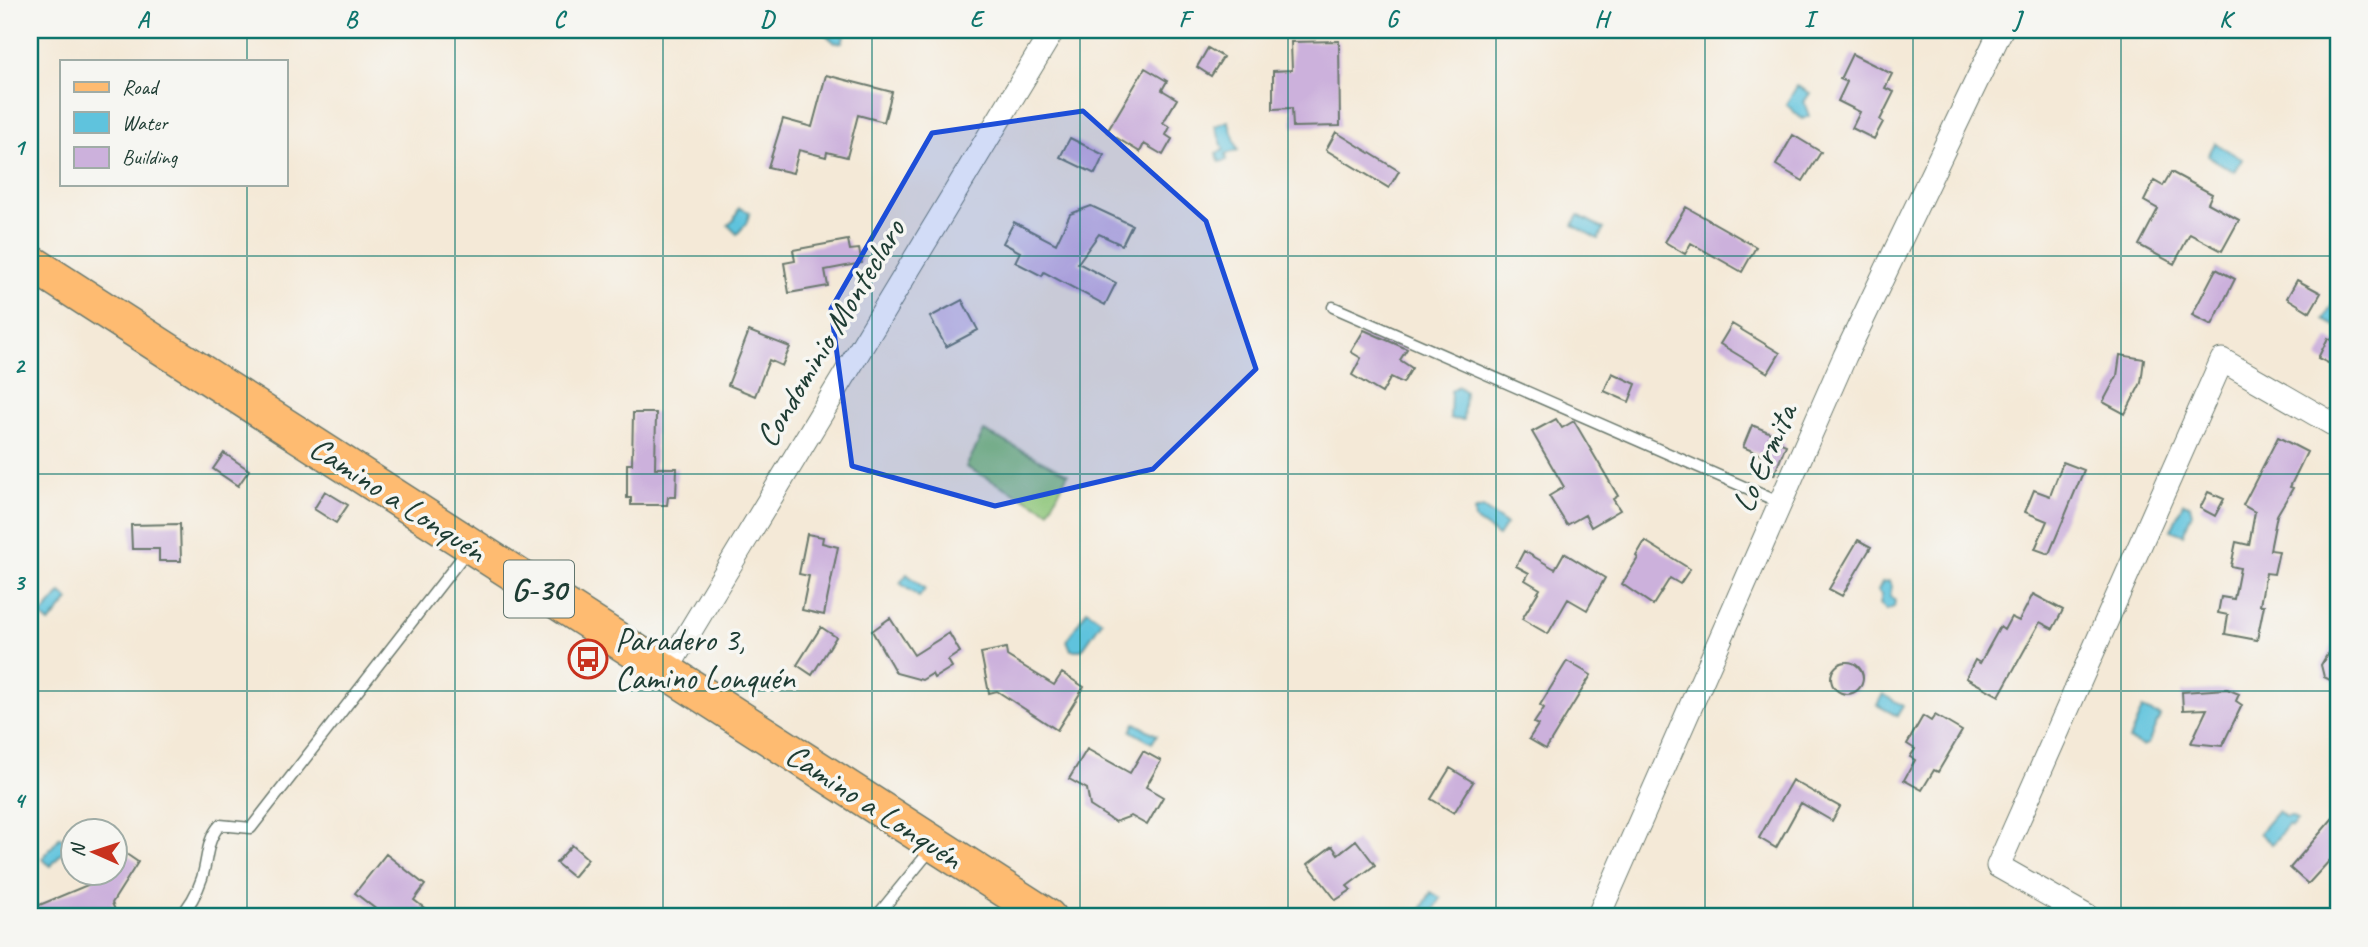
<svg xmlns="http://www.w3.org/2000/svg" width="2368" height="947" font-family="Caveat,sans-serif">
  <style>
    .green { fill: #8bc477; stroke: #558056; stroke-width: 2 }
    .water { fill: #5fc3dd; stroke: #3f8088; stroke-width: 2 }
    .building { fill: #ccb1dc }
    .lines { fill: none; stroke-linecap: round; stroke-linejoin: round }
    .lane-casing { stroke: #6a796d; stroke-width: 13 }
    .street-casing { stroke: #6a796d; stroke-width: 25 }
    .primary-casing { stroke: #6a796d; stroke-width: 38 }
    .lane { stroke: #fff; stroke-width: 10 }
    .street { stroke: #fff; stroke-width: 23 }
    .primary { stroke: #febb71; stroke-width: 35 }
    .marked { fill: #1d4ed8; fill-opacity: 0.2; stroke: #1d4ed8; stroke-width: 5; stroke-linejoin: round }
    .grid { fill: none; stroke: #0f766e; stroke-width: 2; stroke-opacity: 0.55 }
    .labels { text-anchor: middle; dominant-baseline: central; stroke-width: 7; stroke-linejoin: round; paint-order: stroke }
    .shield { fill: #f6f6f2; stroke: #60746d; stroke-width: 2 }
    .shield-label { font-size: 32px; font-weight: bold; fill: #1f3d34 }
    .street-label { font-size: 33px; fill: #1f3d34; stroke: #f6f6f2 }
    .poi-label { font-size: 33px; fill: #1f3d34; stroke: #f6f6f2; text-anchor: start }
    .neatline { fill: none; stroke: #0f766e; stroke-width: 2.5 }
    .grid-label { font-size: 23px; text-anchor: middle; font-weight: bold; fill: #0f766e }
  </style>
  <rect width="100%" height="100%" fill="#f6f6f2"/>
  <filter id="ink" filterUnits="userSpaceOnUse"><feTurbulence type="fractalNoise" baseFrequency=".0143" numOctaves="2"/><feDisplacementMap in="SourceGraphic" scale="14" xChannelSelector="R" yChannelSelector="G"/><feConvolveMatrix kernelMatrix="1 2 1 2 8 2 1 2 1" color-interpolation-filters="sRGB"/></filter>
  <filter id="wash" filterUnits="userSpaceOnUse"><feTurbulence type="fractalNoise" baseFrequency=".00686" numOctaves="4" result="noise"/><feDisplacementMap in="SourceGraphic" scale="28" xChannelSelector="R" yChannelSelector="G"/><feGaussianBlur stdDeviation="1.57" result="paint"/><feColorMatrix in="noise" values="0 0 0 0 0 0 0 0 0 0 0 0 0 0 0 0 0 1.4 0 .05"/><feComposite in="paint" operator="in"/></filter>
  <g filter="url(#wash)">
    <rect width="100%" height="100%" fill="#f4e9d7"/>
    <!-- green -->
    <path class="green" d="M 984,431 L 1068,474 L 1049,511 L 966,467 Z"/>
    <!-- water -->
    <path class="water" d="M 821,30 L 846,30 L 842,42 L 835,43 Z
      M 1797,86 L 1810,93 L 1804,102 L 1809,116 L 1802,119 L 1786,104 Z
      M 1228,121 L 1238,150 L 1226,154 L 1227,160 L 1220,162 L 1216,153 L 1224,150 L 1215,126 Z
      M 2215,143 L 2242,159 L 2235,172 L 2208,156 Z
      M 739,208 L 750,212 L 746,224 L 737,234 L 728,225 L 734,220 Z
      M 1578,215 L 1604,229 L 1598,239 L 1573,225 Z
      M 2337,295 L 2338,325 L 2337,327 L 2324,320 Z
      M 1458,386 L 1465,392 L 1463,420 L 1450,419 L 1451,391 Z
      M 2183,503 L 2190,505 L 2192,513 L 2183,535 L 2171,530 Z
      M 1483,508 L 1506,524 L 1498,536 L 1475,520 L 1474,511 Z
      M 907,574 L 925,589 L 919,597 L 900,583 Z
      M 1889,581 L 1892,586 L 1890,596 L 1895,600 L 1894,607 L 1887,610 L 1880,604 L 1882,594 L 1878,590 L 1882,582 Z
      M 61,593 L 69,600 L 49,623 L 41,616 Z
      M 1087,610 L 1102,621 L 1082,650 L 1071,650 L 1067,640 Z
      M 1883,694 L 1903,706 L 1897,716 L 1877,705 Z
      M 2142,709 L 2160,716 L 2148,744 L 2142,746 L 2129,740 Z
      M 1135,723 L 1157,735 L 1152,743 L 1131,731 Z
      M 2278,811 L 2285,817 L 2291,816 L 2297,821 L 2291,827 L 2288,825 L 2272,844 L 2259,833 Z
      M 60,837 L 69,844 L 51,866 L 42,859 Z
      M 1431,892 L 1441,898 L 1430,917 L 1418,915 Z"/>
    <g id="blocks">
      <!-- building -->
      <path class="building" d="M 1339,41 L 1340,126 L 1293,127 L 1292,108 L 1273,109 L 1273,71 L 1292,70 L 1291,42 Z
        M 1208,48 L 1223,57 L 1211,76 L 1197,67 Z
        M 1852,54 L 1892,74 L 1885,88 L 1894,92 L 1880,120 L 1883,122 L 1874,139 L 1852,128 L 1860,112 L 1838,101 L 1847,82 L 1840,79 Z
        M 1145,68 L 1167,81 L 1162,90 L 1177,99 L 1163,123 L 1170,127 L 1166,135 L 1172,139 L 1163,155 L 1144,144 L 1140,152 L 1107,132 Z
        M 826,75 L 892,92 L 884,122 L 858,115 L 847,157 L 827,152 L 826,157 L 799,150 L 793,173 L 768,167 L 783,119 L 812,127 Z
        M 1336,132 L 1399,171 L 1389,188 L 1326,150 Z
        M 1793,135 L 1821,152 L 1803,181 L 1776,165 Z
        M 1070,138 L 1104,155 L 1095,174 L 1060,157 Z
        M 2171,172 L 2212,194 L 2208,203 L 2239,220 L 2222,251 L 2190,234 L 2174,264 L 2139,245 L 2158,209 L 2144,201 L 2154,181 L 2163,186 Z
        M 1091,206 L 1132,225 L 1122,245 L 1099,234 L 1078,263 L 1116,283 L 1105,305 L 1044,272 L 1042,276 L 1015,262 L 1020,252 L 1003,243 L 1014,222 L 1056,244 L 1070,214 Z
        M 1686,207 L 1756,247 L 1742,272 L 1691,243 L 1685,254 L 1665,242 Z
        M 848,240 L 850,250 L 859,249 L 862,263 L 825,270 L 828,286 L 789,293 L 784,263 L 795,261 L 793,250 Z
        M 2216,269 L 2235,279 L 2212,325 L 2192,315 Z
        M 2297,280 L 2321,293 L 2310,312 L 2287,298 Z
        M 962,300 L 978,330 L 946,347 L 930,317 Z
        M 1732,324 L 1780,353 L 1768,373 L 1720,344 Z
        M 1364,330 L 1407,349 L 1400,360 L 1412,368 L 1403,383 L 1391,377 L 1382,393 L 1352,375 L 1361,358 L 1351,352 Z
        M 749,331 L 790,347 L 782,366 L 769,360 L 755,396 L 728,385 Z
        M 2328,338 L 2338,344 L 2338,368 L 2318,358 Z
        M 2120,355 L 2144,359 L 2141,383 L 2125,414 L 2103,402 L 2117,376 Z
        M 1612,373 L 1636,384 L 1629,402 L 1604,391 Z
        M 633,413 L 656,413 L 655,468 L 677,468 L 676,497 L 668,497 L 667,505 L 631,505 L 631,498 L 627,498 L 627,464 L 632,464 Z
        M 1556,419 L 1562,428 L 1574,421 L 1618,496 L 1613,499 L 1620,510 L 1591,527 L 1585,515 L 1567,525 L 1549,496 L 1564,487 L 1532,432 Z
        M 1752,425 L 1771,433 L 1769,438 L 1786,445 L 1774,475 L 1758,468 L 1764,456 L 1743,447 Z
        M 2278,437 L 2307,452 L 2290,487 L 2293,488 L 2277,515 L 2270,550 L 2279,551 L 2274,574 L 2266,573 L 2260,605 L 2264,605 L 2257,640 L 2225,634 L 2228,615 L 2218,613 L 2221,597 L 2234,599 L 2240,568 L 2231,566 L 2236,542 L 2249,545 L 2255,512 L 2243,505 Z
        M 224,453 L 249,470 L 238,486 L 213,469 Z
        M 2063,462 L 2084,470 L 2049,554 L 2035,549 L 2047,521 L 2025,512 L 2034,490 L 2050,496 Z
        M 325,491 L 348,505 L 336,523 L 314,509 Z
        M 2208,492 L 2224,499 L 2215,516 L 2200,508 Z
        M 180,524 L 181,561 L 159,561 L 159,549 L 132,549 L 131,525 Z
        M 807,534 L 823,537 L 822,543 L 838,547 L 824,615 L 802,610 L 809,576 L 799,574 Z
        M 1858,540 L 1871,547 L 1842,596 L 1829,589 Z
        M 1645,541 L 1690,569 L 1680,584 L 1670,578 L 1653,605 L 1622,584 L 1638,558 L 1636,556 Z
        M 1524,551 L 1555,569 L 1564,553 L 1605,578 L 1587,610 L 1568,599 L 1548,634 L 1522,619 L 1540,589 L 1525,580 L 1529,573 L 1516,566 Z
        M 2033,594 L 2063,610 L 2053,629 L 2040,622 L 1999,696 L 1966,678 L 1975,660 L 1980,663 L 2000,627 L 2004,630 L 2011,617 L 2019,621 Z
        M 890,618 L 914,655 L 949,633 L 960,652 L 948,660 L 952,667 L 934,678 L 932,674 L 922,680 L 896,673 L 872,631 Z
        M 821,627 L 836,637 L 812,675 L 797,665 Z
        M 2338,636 L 2338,684 L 2324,677 L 2321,665 Z
        M 1006,648 L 1007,656 L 1054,685 L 1062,673 L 1084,687 L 1057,730 L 997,691 L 989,693 L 981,653 Z
        M 1567,661 L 1591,675 L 1546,749 L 1529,739 L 1538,725 L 1534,723 L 1544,708 L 1540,705 Z
        M1831 678a16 16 0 1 1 32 0a16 16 0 1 1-32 0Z
        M 2227,689 L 2239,694 L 2236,701 L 2242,705 L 2222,746 L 2191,743 L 2207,709 L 2183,710 L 2182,692 Z
        M 1935,715 L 1962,731 L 1938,772 L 1934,770 L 1922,790 L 1904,780 L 1915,760 L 1910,757 L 1915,749 L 1907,744 L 1923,716 L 1931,721 Z
        M 1087,749 L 1130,773 L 1143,751 L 1161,761 L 1146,787 L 1163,797 L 1147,825 L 1131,816 L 1115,822 L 1090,806 L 1087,789 L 1069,779 Z
        M 1450,768 L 1473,782 L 1454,813 L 1431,799 Z
        M 1792,780 L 1840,807 L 1832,821 L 1801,803 L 1776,848 L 1759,838 Z
        M 2338,812 L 2338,866 L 2331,859 L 2308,884 L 2290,868 Z
        M 1356,840 L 1375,865 L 1347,886 L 1351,890 L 1336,900 L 1308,864 L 1332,846 L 1338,854 Z
        M 572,845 L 588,859 L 573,877 L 556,863 Z
        M 116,847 L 138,862 L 112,903 L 118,917 L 30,917 L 30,909 L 90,884 L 97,873 L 116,873 Z
        M 386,854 L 425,885 L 414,900 L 436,917 L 386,917 L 355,893 Z"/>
    </g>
  </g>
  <g filter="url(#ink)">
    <use href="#blocks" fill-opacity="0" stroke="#6a796d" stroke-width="2"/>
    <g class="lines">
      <defs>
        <path id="lane" d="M 1333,307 L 1781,503
          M 179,917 C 190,906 197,893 202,878 C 208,859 206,840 220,825 L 251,828 L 467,551
          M 876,917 L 933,847"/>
        <path id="street" d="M 666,671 L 1053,30
          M 1598,917 L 1845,356 L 2001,30
          M 2088,917 L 1998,866 L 2222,360 L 2338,427"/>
        <path id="primary" d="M 30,262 L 1048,917"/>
      </defs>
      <!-- lane casing -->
      <use href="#lane" class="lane-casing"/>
      <!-- street casing -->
      <use href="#street" class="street-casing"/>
      <!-- primary casing -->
      <use href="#primary" class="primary-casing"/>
      <!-- lane -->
      <use href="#lane" class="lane"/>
      <!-- street -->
      <use href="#street" class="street"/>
      <!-- primary -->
      <use href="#primary" class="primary"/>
    </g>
  </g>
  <!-- marked area -->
  <path class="marked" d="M 1083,111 L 1206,221 L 1256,369 L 1153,469 L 995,506 L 852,466 L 831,309 L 932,133 Z"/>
  <!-- grid -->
  <path class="grid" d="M 247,30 L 247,61M 455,30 L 455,917M 663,30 L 663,917M 872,30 L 872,917M 1080,30 L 1080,917M 1288,30 L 1288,917M 1496,30 L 1496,917M 1705,30 L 1705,917M 1913,30 L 1913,917M 2121,30 L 2121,917M 247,184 L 247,917M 30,256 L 2338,256M 30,474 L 2338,474M 30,691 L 2338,691"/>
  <!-- icons -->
  <defs>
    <symbol id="bus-ring" viewBox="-11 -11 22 22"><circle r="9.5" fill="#f6f6f2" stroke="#c8321e" stroke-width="1.5"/><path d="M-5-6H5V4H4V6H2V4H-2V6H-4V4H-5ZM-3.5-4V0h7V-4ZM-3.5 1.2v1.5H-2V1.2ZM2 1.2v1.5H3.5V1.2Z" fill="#c8321e"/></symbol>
  </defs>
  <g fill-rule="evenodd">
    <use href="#bus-ring" x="566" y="637" width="44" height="44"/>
  </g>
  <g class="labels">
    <!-- shield labels -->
    <rect class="shield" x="504" y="560.5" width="70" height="57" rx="5"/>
    <g class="shield-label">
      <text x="539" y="589">G-30</text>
    </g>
    <!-- street labels -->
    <g class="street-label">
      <text transform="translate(830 333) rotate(-59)">Condominio Monteclaro</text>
      <text transform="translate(1764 458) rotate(-66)">Lo Ermita</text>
      <text transform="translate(398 499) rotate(33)">Camino a Lonquén</text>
      <text transform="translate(874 806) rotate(33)">Camino a Lonquén</text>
    </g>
    <!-- poi labels -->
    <g class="poi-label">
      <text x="615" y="640">Paradero 3,<tspan x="615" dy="38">Camino Lonquén</tspan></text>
    </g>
  </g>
  <!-- margin -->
  <rect width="2368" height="947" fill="none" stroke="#f6f6f2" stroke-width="77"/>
  <!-- legend -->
  <rect x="60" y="60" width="228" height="126" fill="#f6f6f2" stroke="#a0aca6" stroke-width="2"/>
  <rect x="74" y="82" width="35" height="10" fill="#febb71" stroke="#a0aca6" stroke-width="2"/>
  <text x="122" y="94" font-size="21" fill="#1f3d34">Road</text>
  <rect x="74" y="112" width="35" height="21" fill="#5fc3dd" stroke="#a0aca6" stroke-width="2"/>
  <text x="122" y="130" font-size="21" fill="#1f3d34">Water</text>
  <rect x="74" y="147" width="35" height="21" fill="#ccb1dc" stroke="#a0aca6" stroke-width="2"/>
  <text x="122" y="164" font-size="21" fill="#1f3d34">Building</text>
  <!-- north arrow -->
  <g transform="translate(94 852) rotate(273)"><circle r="33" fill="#f6f6f2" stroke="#a0aca6" stroke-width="2"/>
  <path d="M0-5L12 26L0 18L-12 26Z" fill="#c8321e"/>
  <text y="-10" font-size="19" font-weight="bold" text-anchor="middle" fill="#1f3d34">N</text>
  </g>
  <rect x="38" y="38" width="2292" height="870" class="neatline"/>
  <g class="grid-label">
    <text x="143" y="27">A</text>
    <text x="351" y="27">B</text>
    <text x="559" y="27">C</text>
    <text x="767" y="27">D</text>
    <text x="976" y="27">E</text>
    <text x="1184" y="27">F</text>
    <text x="1392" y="27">G</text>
    <text x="1601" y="27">H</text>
    <text x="1809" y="27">I</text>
    <text x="2017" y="27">J</text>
    <text x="2225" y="27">K</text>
    <text x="19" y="155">1</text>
    <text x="19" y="373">2</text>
    <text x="19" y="590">3</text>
    <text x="19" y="808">4</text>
  </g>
</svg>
